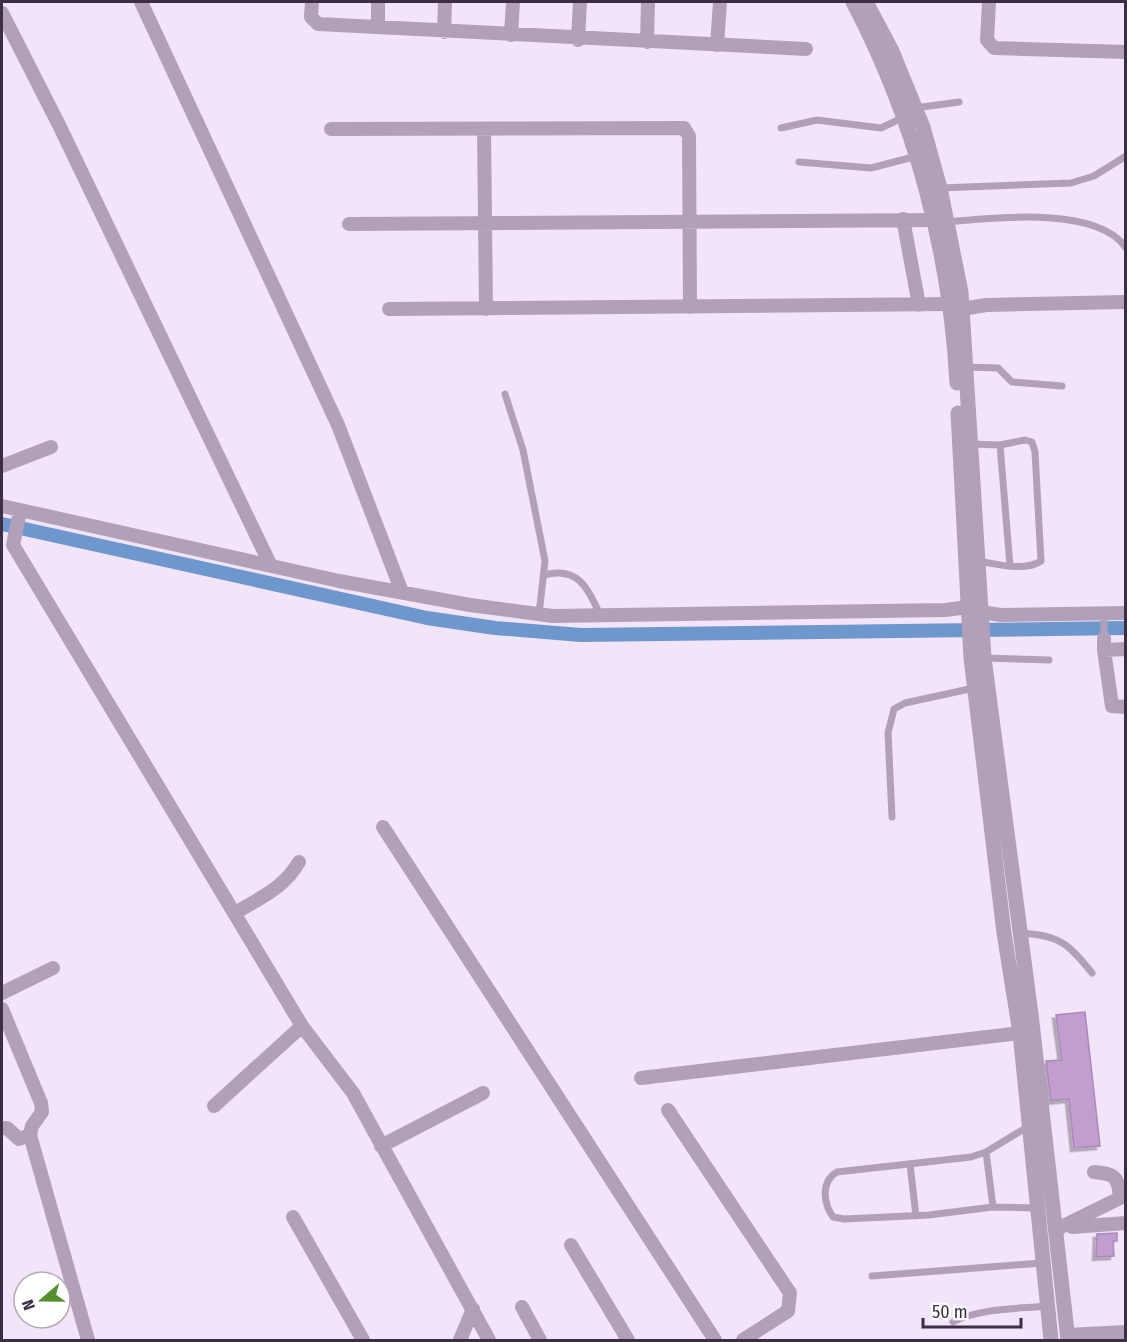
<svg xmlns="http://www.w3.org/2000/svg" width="1127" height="1342" font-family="'Fira Sans Condensed',sans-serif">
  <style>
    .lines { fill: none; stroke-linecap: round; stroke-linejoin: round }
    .canal { stroke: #6e98cd; stroke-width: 14 }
    .building { fill: #c09ed0; stroke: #aa88ba; stroke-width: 1.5; filter: url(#shadow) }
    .service { stroke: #b2a0ba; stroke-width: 7 }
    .minor { stroke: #b2a0ba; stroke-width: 14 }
    .tertiary { stroke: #b2a0ba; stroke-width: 15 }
  </style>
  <defs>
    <filter id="shadow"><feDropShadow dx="-3.5" dy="3.5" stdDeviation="0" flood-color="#0004"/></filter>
  </defs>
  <rect width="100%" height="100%" fill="#f2e4f9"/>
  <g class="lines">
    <!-- canal -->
    <path class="canal" d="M 2,524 L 427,618 L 495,628 L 581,635 L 1126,628"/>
  </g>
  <!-- building -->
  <path class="building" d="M 1085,1012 L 1100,1146 L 1074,1148 L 1069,1099 L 1051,1101 L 1046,1061 L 1062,1060 L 1056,1015 Z
    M 1117,1233 L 1117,1241 L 1113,1241 L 1114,1256 L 1096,1257 L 1097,1234 Z"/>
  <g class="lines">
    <!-- service -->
    <path class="service" d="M 915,108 L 959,102
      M 781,128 L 817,120 L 881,128 L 902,118
      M 799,162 L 871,168 L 917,156
      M 940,188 L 1071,183 L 1094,176 L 1126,156
      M 947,222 C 990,218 1098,205 1126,248
      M 966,367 L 998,368 L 1012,382 L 1062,386
      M 505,394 L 523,450 L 545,561 L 539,614
      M 970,444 L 1000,445 L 1025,440 L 1032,442 L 1035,452 L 1041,561 C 1024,572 997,564 978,561
      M 1000,445 L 1010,566
      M 544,575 C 577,566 588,587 600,615
      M 1104,614 L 1104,638
      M 984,658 L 1049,660
      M 892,817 L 888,733 L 894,709 L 905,703 L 974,688
      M 1020,933 C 1059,935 1068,943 1092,973
      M 1029,1126 L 986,1152 L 971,1157 L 837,1172 C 821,1181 823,1203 833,1217 L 844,1219 L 929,1215 L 993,1207 L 1037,1208
      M 986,1152 L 993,1207
      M 910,1164 L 916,1216
      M 872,1276 L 1042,1263
      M 953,1322 C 980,1308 1017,1309 1047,1306"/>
    <!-- minor -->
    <path class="minor" d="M 141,2 L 338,425 L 402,592
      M 312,2 L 311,17 L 318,24 L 806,49
      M 989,2 L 987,40 L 994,48 L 1126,52
      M 2,13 L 59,125 L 271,566
      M 378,27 L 378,2
      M 444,32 L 445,2
      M 511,35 L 513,2
      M 578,40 L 580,2
      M 647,42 L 648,2
      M 717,45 L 720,2
      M 331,129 L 684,128 L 689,136 L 690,307
      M 484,130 L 486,309
      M 903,219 L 919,305
      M 349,224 L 933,220
      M 389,309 L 949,304
      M 962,309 L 986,305 L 1126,302
      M 2,466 L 51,447
      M 2,506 L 339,581 L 470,605 L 553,616 L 945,610 L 968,607
      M 20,511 L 13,545 L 302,1026 L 353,1093 L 489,1340
      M 980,612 L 1001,615 L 1126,613
      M 1104,638 L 1104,650 L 1126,649
      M 1104,650 L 1112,706 L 1126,707
      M 383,827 L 715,1340
      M 235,913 C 260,898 284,888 299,862
      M 2,993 L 53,968
      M 2,1009 L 41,1103 L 42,1112 L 32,1126 L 30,1135 L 88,1340
      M 641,1078 L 1020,1033
      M 214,1106 L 302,1026
      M 668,1110 L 790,1293 L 788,1311 L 743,1340
      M 2,1128 L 7,1128 L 19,1139 L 30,1135
      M 381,1146 L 483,1093
      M 293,1217 L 363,1340
      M 1072,1227 L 1126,1223
      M 1057,1229 L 1120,1198 C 1118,1176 1115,1174 1094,1172
      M 571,1245 L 628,1340
      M 522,1307 L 540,1340
      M 1067,1335 L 1126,1332
      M 460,1340 L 473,1309"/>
    <!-- tertiary -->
    <path class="tertiary" d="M 853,2 C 914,118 950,251 957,383
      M 866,2 L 892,51 L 923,127 L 940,188 L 961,292 L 984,658 L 1031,1014 L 1068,1340
      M 958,413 L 971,658 L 1004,933 L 1020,1033 L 1051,1340"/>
  </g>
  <!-- border -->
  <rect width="1127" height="1342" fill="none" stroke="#3c2e43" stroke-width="6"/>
  <!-- north arrow -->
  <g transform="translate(42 1300) rotate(250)"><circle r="28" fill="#ffffff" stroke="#b1abb4" stroke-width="1.5"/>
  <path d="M0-4.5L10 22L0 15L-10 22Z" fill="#55902d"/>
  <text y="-9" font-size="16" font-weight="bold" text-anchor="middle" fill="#3c2e43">N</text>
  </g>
  <!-- scale -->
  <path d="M923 1318v9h98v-9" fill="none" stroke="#3c2e43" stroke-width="3"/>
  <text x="932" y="1318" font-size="18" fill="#3c2e43" stroke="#ffffff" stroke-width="4.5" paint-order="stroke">50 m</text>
</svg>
